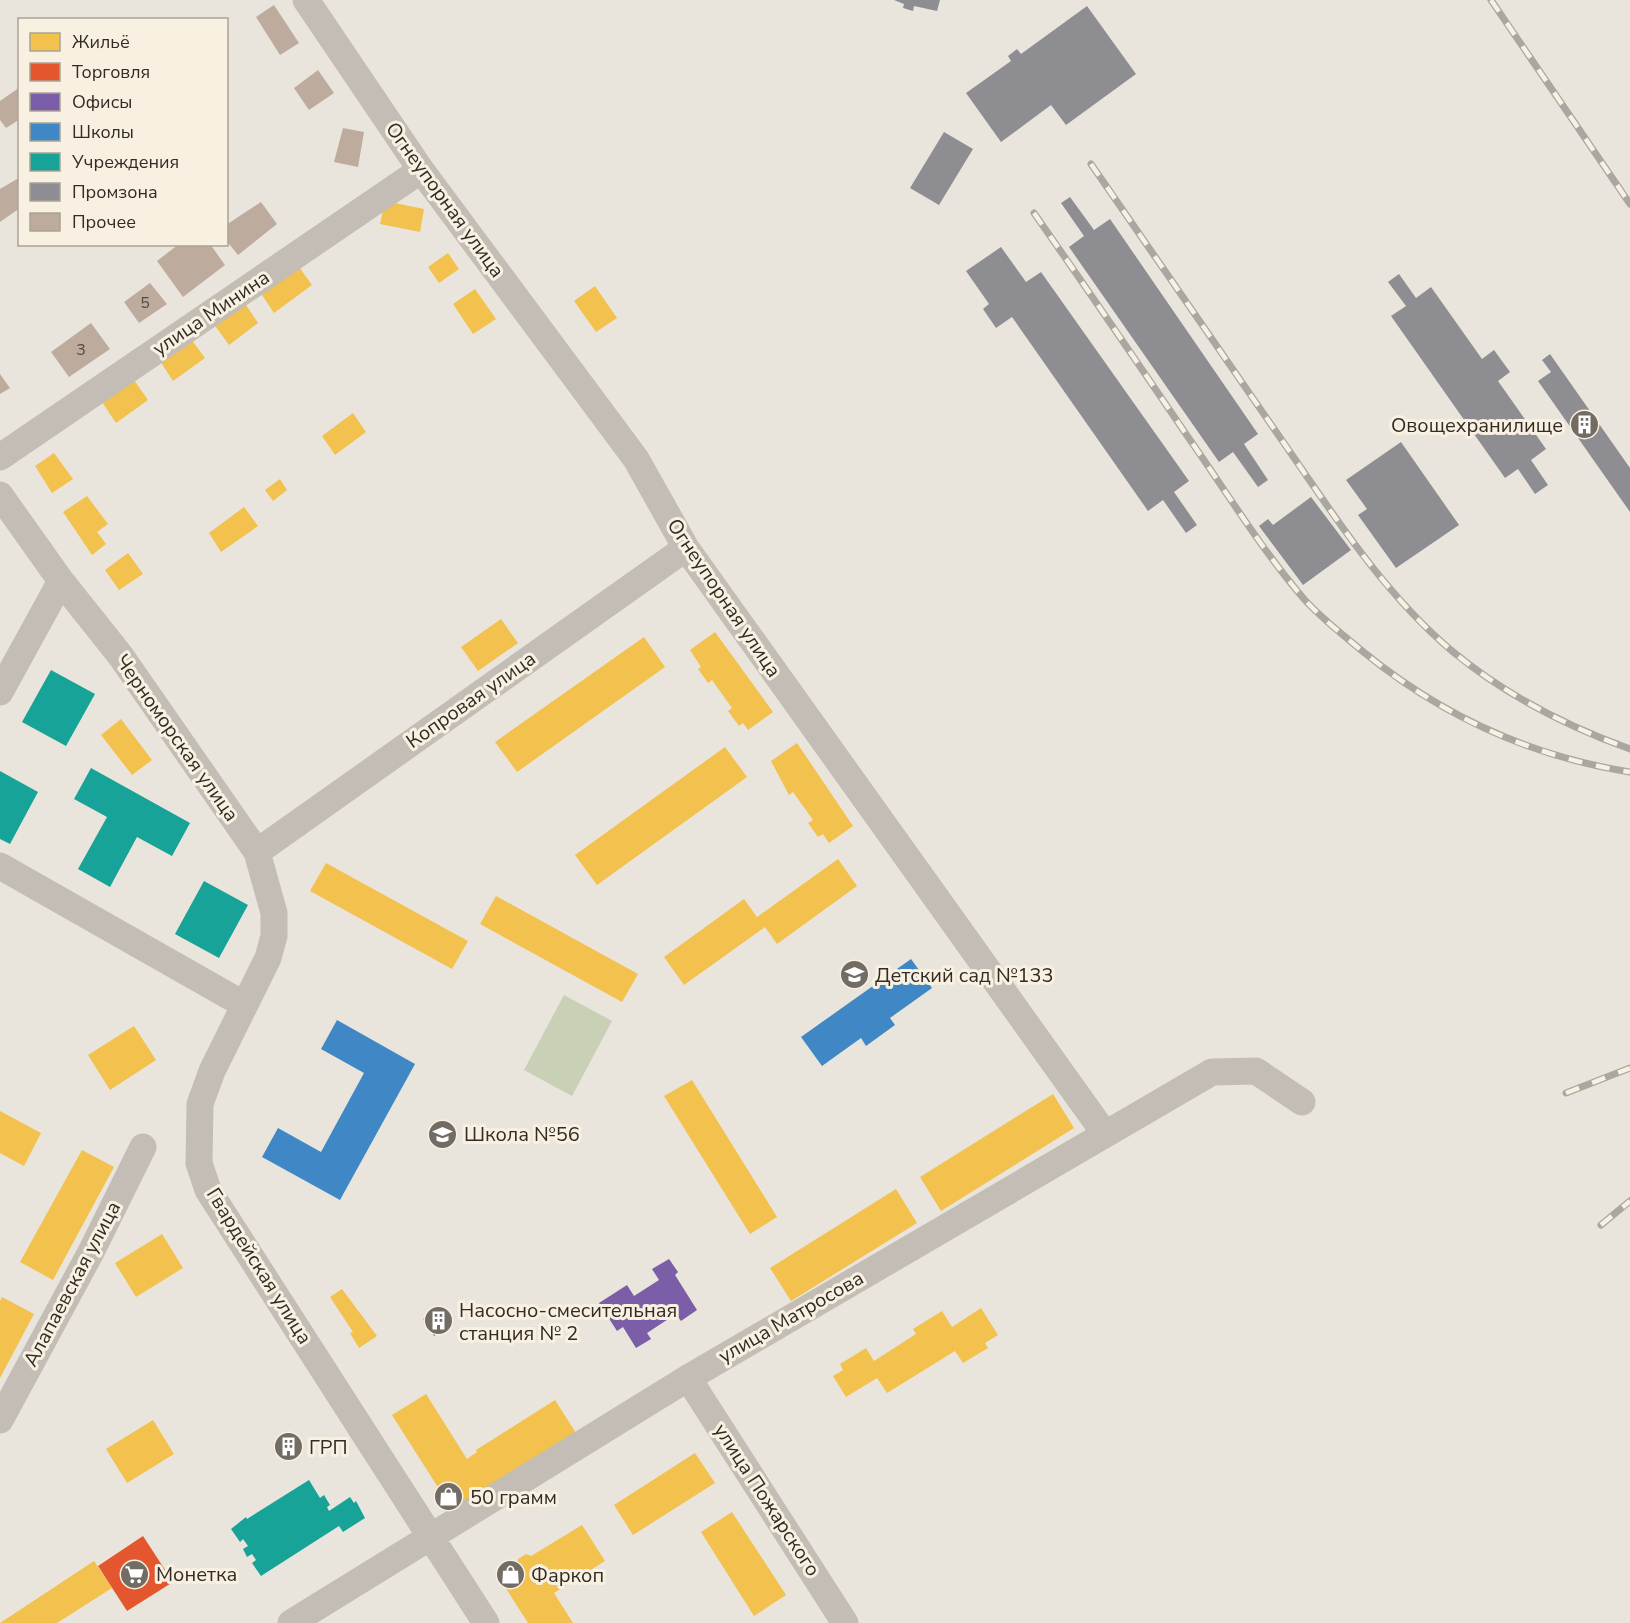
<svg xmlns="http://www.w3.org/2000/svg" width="1630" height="1623" font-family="'Nunito Sans',sans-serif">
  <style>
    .green { fill: #c8d0b6 }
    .homes { fill: #f2c14e }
    .shops { fill: #e4572e }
    .offices { fill: #7b5ea7 }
    .schools { fill: #3f88c5 }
    .public { fill: #17a398 }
    .industry { fill: #8d8d92 }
    .building { fill: #bdab9e }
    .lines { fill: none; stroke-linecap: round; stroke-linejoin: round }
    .minor { stroke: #c3bdb6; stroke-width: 27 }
    .rail-casing { stroke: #aaa6a0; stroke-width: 7 }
    .rail { stroke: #f8f1e2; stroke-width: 4.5; stroke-dasharray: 14; stroke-linecap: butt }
    .labels { text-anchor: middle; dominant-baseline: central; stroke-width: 6; stroke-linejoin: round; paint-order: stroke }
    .number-label { font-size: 16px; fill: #564b43 }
    .street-label { font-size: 20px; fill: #332b25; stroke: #f8f1e2 }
    .poi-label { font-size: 20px; fill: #332b25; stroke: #f8f1e2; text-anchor: start }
  </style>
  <rect width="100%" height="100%" fill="#eae5dc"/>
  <!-- green -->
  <path class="green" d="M 564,995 L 612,1021 L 572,1096 L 524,1070 Z"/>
  <!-- homes -->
  <path class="homes" d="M 385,201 L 424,209 L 420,232 L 380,224 Z
    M 448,253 L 459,269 L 439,283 L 428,267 Z
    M 297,264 L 312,285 L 274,313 L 260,292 Z
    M 595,286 L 617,318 L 596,332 L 574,301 Z
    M 475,289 L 496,319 L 473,334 L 453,304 Z
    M 244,302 L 258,323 L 229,345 L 213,323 Z
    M 191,339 L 205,358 L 173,381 L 160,361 Z
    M 134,380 L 148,400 L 116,423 L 102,402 Z
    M 353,413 L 366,432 L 335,455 L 322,436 Z
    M 54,453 L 73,479 L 52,493 L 35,466 Z
    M 280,479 L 287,490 L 273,501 L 265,490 Z
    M 87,496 L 108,524 L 97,532 L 106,544 L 92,555 L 63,512 Z
    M 244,507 L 258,526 L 221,552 L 209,533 Z
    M 128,553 L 143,574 L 119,590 L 105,570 Z
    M 501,619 L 518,643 L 478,671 L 461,647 Z
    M 715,632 L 773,712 L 748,730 L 743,723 L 739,726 L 728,711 L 732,708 L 712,680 L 708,683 L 698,669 L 701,667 L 690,650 Z
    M 644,637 L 665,667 L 517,772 L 495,742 Z
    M 121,719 L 152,760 L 132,775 L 101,735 Z
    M 797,743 L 853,826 L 829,843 L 823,834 L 818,837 L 808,823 L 813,820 L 793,792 L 789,795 L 771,761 Z
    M 725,747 L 747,777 L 597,885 L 575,855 Z
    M 838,859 L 857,886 L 777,944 L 765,927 L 684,985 L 664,957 L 744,899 L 757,917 Z
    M 326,863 L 468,941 L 452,969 L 310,891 Z
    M 496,896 L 638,974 L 622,1002 L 480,924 Z
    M 134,1026 L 156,1060 L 110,1090 L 88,1055 Z
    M 692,1080 L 777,1217 L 750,1234 L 664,1096 Z
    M 1053,1094 L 1074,1128 L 941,1211 L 920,1177 Z
    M 0,1111 L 41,1133 L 24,1166 L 0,1153 Z
    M 82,1150 L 114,1167 L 53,1280 L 20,1262 Z
    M 896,1189 L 917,1223 L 791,1301 L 770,1268 Z
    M 162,1234 L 183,1268 L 136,1297 L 115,1263 Z
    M 342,1289 L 377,1336 L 359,1348 L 350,1333 L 353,1332 L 330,1297 Z
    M 2,1297 L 34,1314 L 0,1378 L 0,1301 Z
    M 981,1308 L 998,1335 L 985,1343 L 988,1348 L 963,1363 L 955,1351 L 887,1393 L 877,1378 L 846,1397 L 833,1376 L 843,1370 L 840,1364 L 866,1348 L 874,1361 L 916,1334 L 913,1329 L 942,1311 L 952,1327 Z
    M 426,1394 L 467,1459 L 477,1452 L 476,1450 L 555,1400 L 576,1433 L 453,1511 L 392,1415 Z
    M 153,1420 L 174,1454 L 127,1483 L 106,1449 Z
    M 287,1437 L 297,1451 L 288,1457 L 278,1443 Z
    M 695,1453 L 715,1483 L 633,1535 L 614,1505 Z
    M 732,1512 L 786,1595 L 754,1616 L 701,1532 Z
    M 582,1525 L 605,1561 L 554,1593 L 573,1623 L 528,1623 L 498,1576 L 516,1565 L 518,1559 L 526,1554 L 531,1556 Z
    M 94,1561 L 112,1588 L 57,1623 L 0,1623 Z"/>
  <!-- shops -->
  <path class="shops" d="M 143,1536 L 173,1582 L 127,1611 L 98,1566 Z"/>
  <!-- offices -->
  <path class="offices" d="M 669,1259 L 678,1272 L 675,1275 L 697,1310 L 681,1321 L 676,1314 L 647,1333 L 651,1339 L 636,1348 L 623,1327 L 617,1331 L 599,1303 L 627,1285 L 634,1296 L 659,1280 L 652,1269 Z"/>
  <!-- schools -->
  <path class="schools" d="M 911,959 L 932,988 L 890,1018 L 895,1025 L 866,1046 L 861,1038 L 822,1066 L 801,1037 Z
    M 337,1020 L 415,1064 L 340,1200 L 262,1157 L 278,1128 L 321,1152 L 364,1073 L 321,1049 Z
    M 441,1307 L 453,1324 L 434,1336 L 423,1319 Z"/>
  <!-- public -->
  <path class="public" d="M 51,670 L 95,694 L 66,746 L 22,722 Z
    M 91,768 L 190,823 L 172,856 L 137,837 L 110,887 L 78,869 L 107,817 L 74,799 Z
    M 0,771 L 38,792 L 10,844 L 0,839 Z
    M 204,881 L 248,905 L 219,958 L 175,934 Z
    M 309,1480 L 320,1498 L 324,1495 L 330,1505 L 327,1507 L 329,1511 L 350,1497 L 354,1503 L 356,1501 L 365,1518 L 343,1532 L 339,1526 L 261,1576 L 252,1563 L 256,1560 L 252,1554 L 247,1557 L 243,1549 L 248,1546 L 243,1539 L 240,1542 L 231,1529 L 246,1517 L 247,1519 Z"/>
  <!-- industry -->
  <path class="industry" d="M 894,0 L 940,0 L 937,11 L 914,6 L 913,11 L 903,8 L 904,4 Z
    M 1087,6 L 1136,74 L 1066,125 L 1051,105 L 1001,142 L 966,93 L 1011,61 L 1008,56 L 1017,49 L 1021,54 Z
    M 944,132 L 973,149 L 939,205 L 910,188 Z
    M 1070,197 L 1094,230 L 1110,219 L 1258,434 L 1244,444 L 1268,480 L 1258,487 L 1233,452 L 1219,462 L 1069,247 L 1084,236 L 1061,203 Z
    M 1001,247 L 1026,282 L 1041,272 L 1189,481 L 1174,492 L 1197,525 L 1186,533 L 1163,500 L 1148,511 L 1012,317 L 996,328 L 983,309 L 989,304 L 966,271 Z
    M 1399,274 L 1416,298 L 1431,287 L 1482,359 L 1494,350 L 1510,372 L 1498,381 L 1546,449 L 1531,460 L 1548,485 L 1535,494 L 1518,469 L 1505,478 L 1391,316 L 1406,306 L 1388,282 Z
    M 1550,354 L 1630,468 L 1630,512 L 1538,381 L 1551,372 L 1542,360 Z
    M 1401,442 L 1459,525 L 1396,568 L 1358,515 L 1367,509 L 1346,480 Z
    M 1311,497 L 1351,550 L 1303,585 L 1259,526 L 1268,519 L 1273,525 Z"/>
  <!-- building -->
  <path class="building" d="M 274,5 L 299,43 L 280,55 L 256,17 Z
    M 318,70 L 334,93 L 309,110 L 294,88 Z
    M 20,87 L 20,119 L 6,128 L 0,120 L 0,101 Z
    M 343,128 L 364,132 L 358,167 L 334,162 Z
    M 17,179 L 20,182 L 20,208 L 0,222 L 0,189 Z
    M 261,202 L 277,224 L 238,255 L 226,240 L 226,225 Z
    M 179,244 L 210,244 L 225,265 L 183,297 L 157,261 Z
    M 150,283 L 167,304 L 139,323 L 124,302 Z
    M 91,323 L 110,349 L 69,377 L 51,352 Z
    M 0,374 L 10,388 L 0,394 Z"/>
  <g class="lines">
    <!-- minor -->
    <path class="minor" d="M 306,0 L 421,170 L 636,459 L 686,548 L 1105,1134
      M 0,457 L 421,170
      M 0,495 L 61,581 L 120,655 L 257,852 L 274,913 L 274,936 L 268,958 L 212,1071 L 200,1104 L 199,1163 L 208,1190 L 486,1623
      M 0,692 L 61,581
      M 257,852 L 686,548
      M 0,866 L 243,1004
      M 688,1378 L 845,1623
      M 0,1420 L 91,1252 L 143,1147
      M 291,1623 L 688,1378 L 1212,1072 L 1256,1071 L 1302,1102"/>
    <defs>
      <path id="rail" d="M 1491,0 L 1630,204
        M 1091,164 C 1154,255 1216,345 1279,436 C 1331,511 1382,592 1452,651 C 1504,694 1566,726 1630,749
        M 1034,213 C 1086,287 1137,362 1188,437 C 1226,491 1261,549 1304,599 C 1321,618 1342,634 1361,650 C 1440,715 1529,756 1630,772
        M 1566,1093 L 1630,1068
        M 1601,1225 L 1630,1201"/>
    </defs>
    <!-- rail casing -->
    <use href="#rail" class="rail-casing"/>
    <!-- rail -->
    <use href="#rail" class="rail"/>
  </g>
  <!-- icons -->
  <defs>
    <symbol id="building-disc" viewBox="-11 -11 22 22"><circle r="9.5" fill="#736c65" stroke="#f8f1e2"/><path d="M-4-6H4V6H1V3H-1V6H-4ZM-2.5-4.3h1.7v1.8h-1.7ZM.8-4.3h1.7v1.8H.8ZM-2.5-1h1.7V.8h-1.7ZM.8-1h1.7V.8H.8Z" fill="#fff"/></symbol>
    <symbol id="school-disc" viewBox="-11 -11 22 22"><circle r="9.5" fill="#736c65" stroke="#f8f1e2"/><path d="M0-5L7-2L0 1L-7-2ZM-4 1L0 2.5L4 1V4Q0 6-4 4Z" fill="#fff"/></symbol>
    <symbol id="shop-disc" viewBox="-11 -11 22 22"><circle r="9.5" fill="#736c65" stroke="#f8f1e2"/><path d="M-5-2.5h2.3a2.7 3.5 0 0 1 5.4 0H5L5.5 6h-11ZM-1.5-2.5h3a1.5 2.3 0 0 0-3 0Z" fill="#fff"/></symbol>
    <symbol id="supermarket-disc" viewBox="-11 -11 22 22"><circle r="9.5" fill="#736c65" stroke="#f8f1e2"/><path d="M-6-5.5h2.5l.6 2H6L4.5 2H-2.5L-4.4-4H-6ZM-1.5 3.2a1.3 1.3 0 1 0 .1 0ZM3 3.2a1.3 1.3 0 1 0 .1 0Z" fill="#fff"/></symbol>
  </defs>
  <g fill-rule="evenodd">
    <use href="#building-disc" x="1568" y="408" width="33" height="33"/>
    <use href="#school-disc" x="838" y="958" width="33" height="33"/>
    <use href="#school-disc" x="426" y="1118" width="33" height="33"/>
    <use href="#building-disc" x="422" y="1304" width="33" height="33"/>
    <use href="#building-disc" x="272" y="1430" width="33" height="33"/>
    <use href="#shop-disc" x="432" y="1480" width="33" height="33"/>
    <use href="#supermarket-disc" x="118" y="1558" width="33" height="33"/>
    <use href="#shop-disc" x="494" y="1558" width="33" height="33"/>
  </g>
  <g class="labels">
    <!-- number labels -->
    <g class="number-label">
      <text x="145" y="303">5</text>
      <text x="81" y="350">3</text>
    </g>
    <!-- street labels -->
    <g class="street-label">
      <text transform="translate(445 200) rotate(54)">Огнеупорная улица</text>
      <text transform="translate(211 313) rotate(-34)">улица Минина</text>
      <text transform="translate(724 598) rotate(56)">Огнеупорная улица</text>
      <text transform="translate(471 700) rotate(-35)">Копровая улица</text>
      <text transform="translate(177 738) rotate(55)">Черноморская улица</text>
      <text transform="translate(259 1266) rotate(58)">Гвардейская улица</text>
      <text transform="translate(72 1284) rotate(-62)">Алапаевская улица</text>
      <text transform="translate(791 1317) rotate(-30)">улица Матросова</text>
      <text transform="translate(767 1500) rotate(57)">улица Пожарского</text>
    </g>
    <!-- poi labels -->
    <g class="poi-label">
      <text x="1563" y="425" text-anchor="end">Овощехранилище</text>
      <text x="875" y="975">Детский сад №133</text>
      <text x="464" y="1134">Школа №56</text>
      <text x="459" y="1310">Насосно-смесительная<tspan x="459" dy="23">станция № 2</tspan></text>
      <text x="309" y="1447">ГРП</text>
      <text x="470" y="1497">50 грамм</text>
      <text x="156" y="1574">Монетка</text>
      <text x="531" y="1575">Фаркоп</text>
    </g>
  </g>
  <!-- legend -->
  <rect x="18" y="18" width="210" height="228" fill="#f8f1e2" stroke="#a9a296" stroke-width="1.5"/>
  <rect x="30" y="33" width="30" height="18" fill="#f2c14e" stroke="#a9a296" stroke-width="1.5"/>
  <text x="72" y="48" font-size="18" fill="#332b25">Жильё</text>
  <rect x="30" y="63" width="30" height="18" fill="#e4572e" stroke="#a9a296" stroke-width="1.5"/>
  <text x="72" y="78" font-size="18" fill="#332b25">Торговля</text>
  <rect x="30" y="93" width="30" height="18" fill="#7b5ea7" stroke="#a9a296" stroke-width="1.5"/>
  <text x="72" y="108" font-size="18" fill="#332b25">Офисы</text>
  <rect x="30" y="123" width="30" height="18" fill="#3f88c5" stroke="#a9a296" stroke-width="1.5"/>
  <text x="72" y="138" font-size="18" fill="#332b25">Школы</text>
  <rect x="30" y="153" width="30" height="18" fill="#17a398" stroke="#a9a296" stroke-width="1.5"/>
  <text x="72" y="168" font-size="18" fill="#332b25">Учреждения</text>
  <rect x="30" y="183" width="30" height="18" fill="#8d8d92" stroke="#a9a296" stroke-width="1.5"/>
  <text x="72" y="198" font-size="18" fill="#332b25">Промзона</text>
  <rect x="30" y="213" width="30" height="18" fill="#bdab9e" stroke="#a9a296" stroke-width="1.5"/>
  <text x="72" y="228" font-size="18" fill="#332b25">Прочее</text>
</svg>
